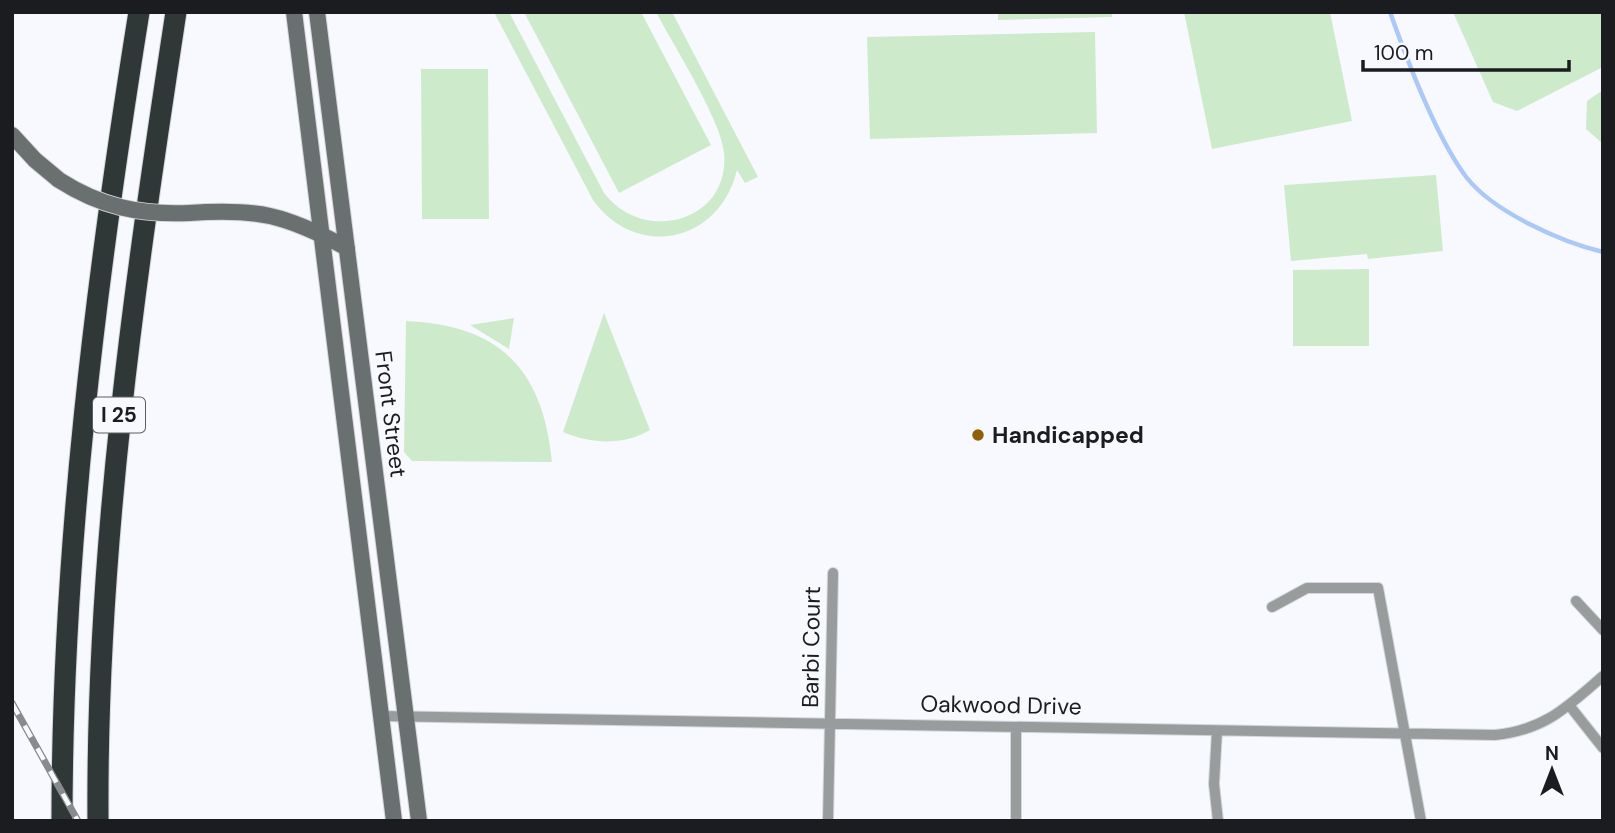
<svg xmlns="http://www.w3.org/2000/svg" width="1615" height="833" font-family="'DM Sans',sans-serif">
  <style>
    .green { fill: #cdebcb }
    .lines { fill: none; stroke-linecap: round; stroke-linejoin: round }
    .stream { stroke: #abc9f7; stroke-width: 4.5 }
    .street-casing { stroke: #d4d6da; stroke-width: 12 }
    .secondary-casing { stroke: #d4d6da; stroke-width: 18 }
    .highway-casing { stroke: #d4d6da; stroke-width: 23 }
    .street { stroke: #989c9c; stroke-width: 10 }
    .secondary { stroke: #6a7070; stroke-width: 16 }
    .highway { stroke: #303837; stroke-width: 21 }
    .rail-casing { stroke: #888a8e; stroke-width: 7 }
    .rail { stroke: #f7f9fe; stroke-width: 4.5; stroke-dasharray: 13; stroke-linecap: butt }
    .secondary-bridge-casing { stroke: #d4d6da; stroke-width: 18; stroke-linecap: butt }
    .secondary-bridge { stroke: #6a7070; stroke-width: 16 }
    .poi-dot { fill: #8f6009; stroke: #f7f9fe; stroke-width: 2.5 }
    .labels { text-anchor: middle; dominant-baseline: central; stroke-width: 7; stroke-linejoin: round; paint-order: stroke }
    .shield { fill: #f7f9fe; stroke: #5d5e62; stroke-width: 2 }
    .shield-label { font-size: 21px; font-weight: bold; fill: #1b1c1f }
    .street-label { font-size: 23px; fill: #1b1c1f; stroke: #f7f9fe }
    .poi-label { font-size: 23px; font-weight: bold; fill: #1b1c1f; stroke: #f7f9fe; text-anchor: start }
  </style>
  <rect width="100%" height="100%" fill="#f7f9fe"/>
  <!-- green -->
  <path class="green" d="M 494,12 L 509,12 L 604,193 C 644,245 731,222 724,152 C 720,118 674,46 656,12 L 672,12 L 758,177 L 745,183 L 737,170 C 720,242 637,261 593,200 Z
    M 524,12 L 641,12 L 711,145 L 619,193 Z
    M 998,12 L 1112,12 L 1112,17 L 998,20 Z
    M 1184,12 L 1330,12 L 1352,121 L 1212,149 Z
    M 1453,12 L 1603,12 L 1603,67 L 1517,111 L 1493,102 Z
    M 1095,32 L 1097,133 L 870,139 L 867,37 Z
    M 421,69 L 488,69 L 489,219 L 422,219 Z
    M 1603,90 L 1603,144 L 1586,129 L 1587,101 Z
    M 1436,175 L 1443,251 L 1368,259 L 1367,254 L 1291,261 L 1284,185 Z
    M 1369,269 L 1369,346 L 1293,346 L 1293,270 Z
    M 604,313 L 650,430 C 622,446 592,444 563,432 Z
    M 514,318 L 509,349 L 470,325 Z
    M 406,321 C 500,325 543,369 552,462 L 412,461 L 404,452 Z"/>
  <g class="lines">
    <!-- stream -->
    <path class="stream" d="M 1390,12 C 1407,60 1437,139 1467,178 C 1494,212 1561,242 1603,252"/>
    <defs>
      <path id="street" d="M 1576,601 L 1603,630
        M 1272,607 L 1307,588 L 1378,588 L 1421,821
        M 1569,705 L 1603,748
        M 379,716 L 1495,735 C 1545,730 1567,707 1603,676
        M 1217,731 L 1214,784 L 1218,821
        M 828,821 L 833,573
        M 1016,821 L 1016,727"/>
      <path id="secondary" d="M 294,12 L 394,821
        M 317,12 L 419,821
        M 12,135 L 35,160 L 59,180
        M 189,213 C 258,208 286,215 347,248"/>
      <path id="highway" d="M 62,821 C 62,549 96,280 139,12
        M 98,821 C 96,548 135,281 176,12"/>
    </defs>
    <!-- street casing -->
    <use href="#street" class="street-casing"/>
    <!-- secondary casing -->
    <use href="#secondary" class="secondary-casing"/>
    <!-- highway casing -->
    <use href="#highway" class="highway-casing"/>
    <!-- street -->
    <use href="#street" class="street"/>
    <!-- secondary -->
    <use href="#secondary" class="secondary"/>
    <!-- highway -->
    <use href="#highway" class="highway"/>
    <defs>
      <path id="rail" d="M 12,703 L 78,821"/>
    </defs>
    <!-- rail casing -->
    <use href="#rail" class="rail-casing"/>
    <!-- rail -->
    <use href="#rail" class="rail"/>
    <defs>
      <path id="secondary-bridge" d="M 59,180 C 101,207 140,215 189,213"/>
    </defs>
    <!-- secondary-bridge casing -->
    <use href="#secondary-bridge" class="secondary-bridge-casing"/>
    <!-- secondary-bridge -->
    <use href="#secondary-bridge" class="secondary-bridge"/>
  </g>
  <!-- markers -->
  <circle class="poi-dot" cx="978" cy="435" r="7"/>
  <g class="labels">
    <!-- shield labels -->
    <rect class="shield" x="93" y="397.5" width="52" height="35" rx="5"/>
    <g class="shield-label">
      <text x="119" y="415">I 25</text>
    </g>
    <!-- street labels -->
    <g class="street-label">
      <text transform="translate(391 414) rotate(83)">Front Street</text>
      <text transform="translate(811 647) rotate(-89)">Barbi Court</text>
      <text transform="translate(1001 705) rotate(1)">Oakwood Drive</text>
    </g>
    <!-- poi labels -->
    <g class="poi-label">
      <text x="992" y="435">Handicapped</text>
    </g>
  </g>
  <!-- border -->
  <rect width="1615" height="833" fill="none" stroke="#1b1c1f" stroke-width="28"/>
  <!-- north arrow -->
  <g transform="translate(1552 770)" stroke="#f7f9fe" stroke-width="5" paint-order="stroke">
  <path d="M0-5L12 26L0 18L-12 26Z" fill="#1b1c1f"/>
  <text y="-10" font-size="19" font-weight="bold" text-anchor="middle" fill="#1b1c1f">N</text>
  </g>
  <!-- scale -->
  <path d="M1363 60v10h206v-10" fill="none" stroke="#1b1c1f" stroke-width="3.5"/>
  <text x="1374" y="60" font-size="21" fill="#1b1c1f" stroke="#f7f9fe" stroke-width="5" paint-order="stroke">100 m</text>
</svg>
